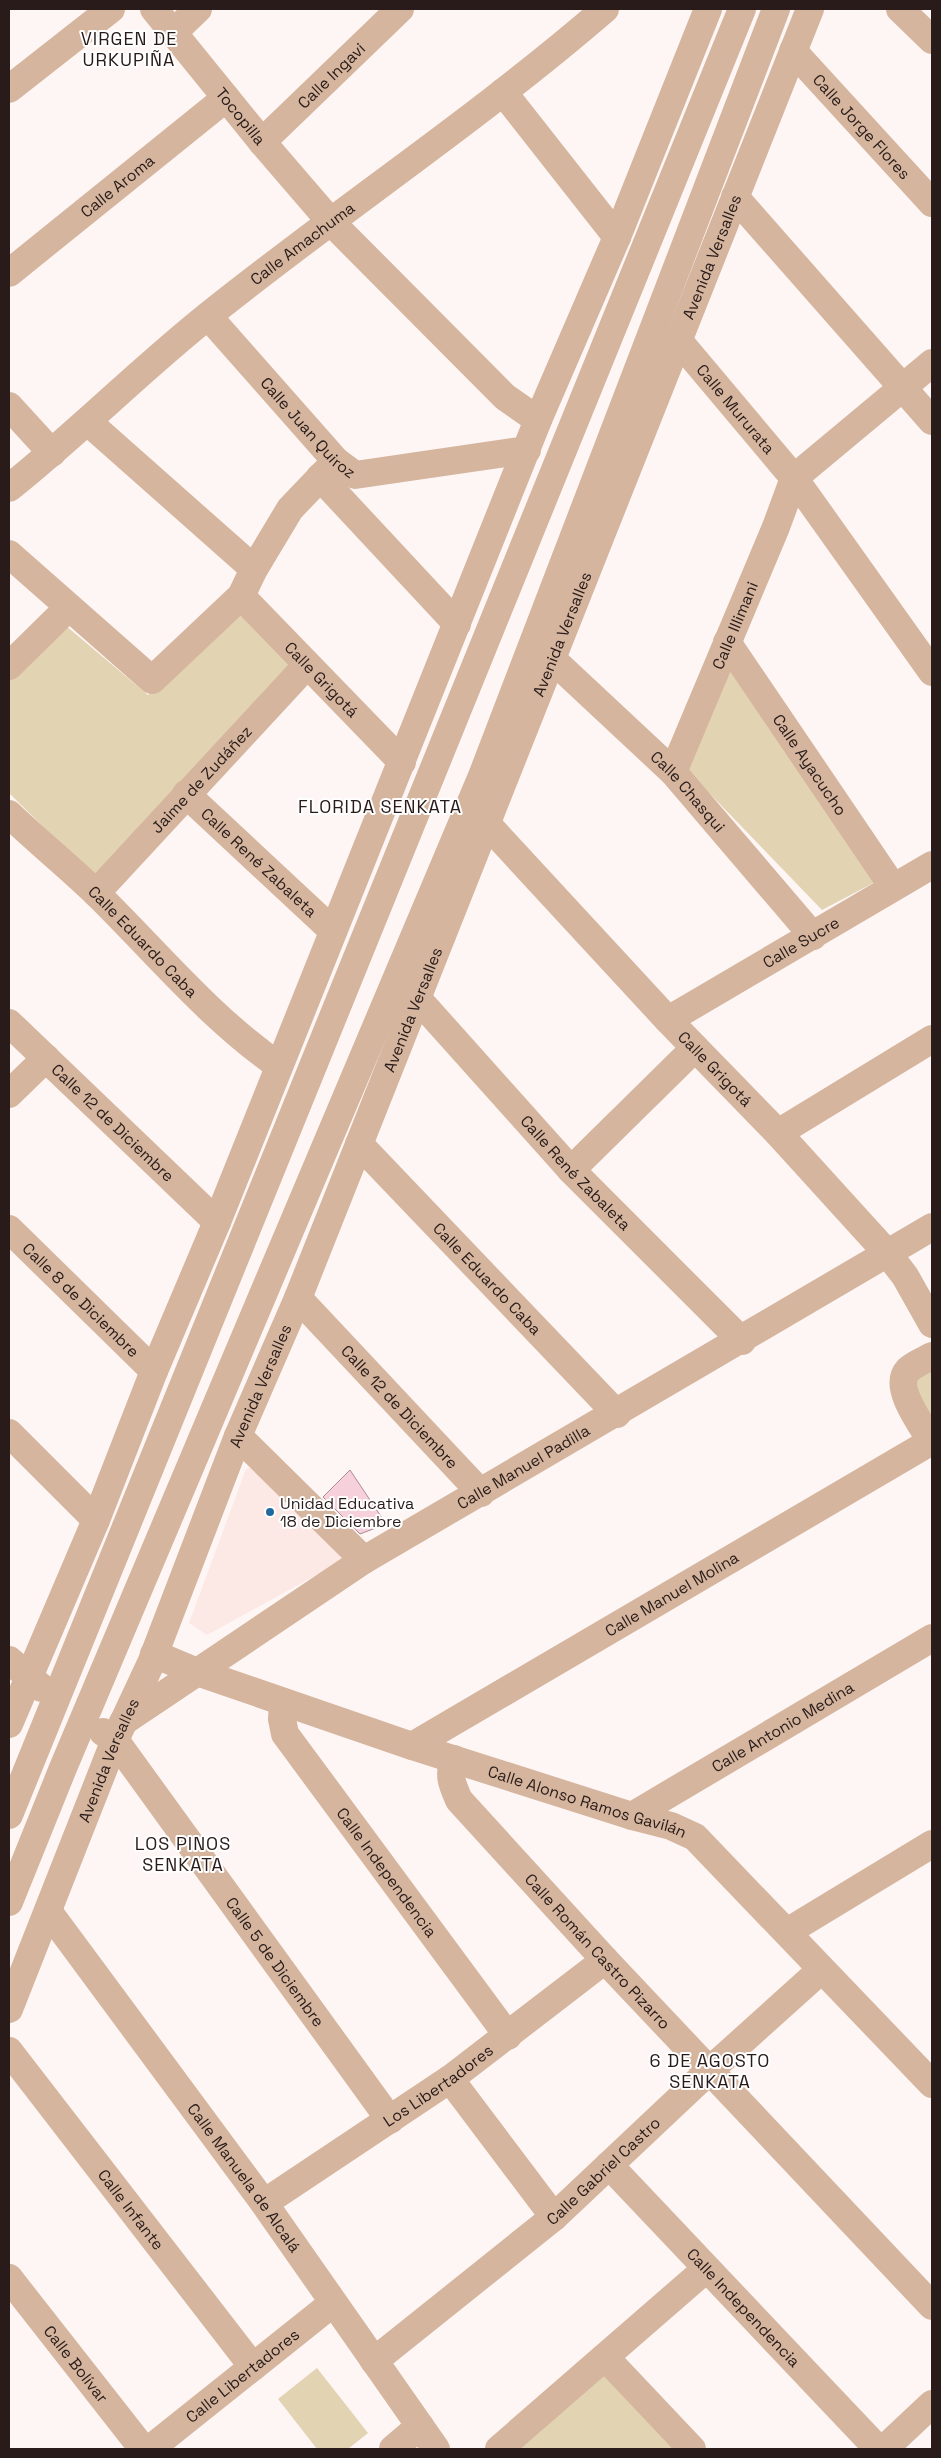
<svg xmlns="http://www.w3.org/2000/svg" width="941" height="2458" font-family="'Space Grotesk',sans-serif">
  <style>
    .built { fill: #fce8e5 }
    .green { fill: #e2d3b3 }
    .building { fill: #f6d1db; stroke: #ad8b94 }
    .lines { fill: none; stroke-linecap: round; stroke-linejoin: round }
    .minor { stroke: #d5b59e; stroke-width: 28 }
    .poi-dot { fill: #226a9e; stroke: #fff; stroke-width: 2 }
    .labels { text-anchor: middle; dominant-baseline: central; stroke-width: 4; stroke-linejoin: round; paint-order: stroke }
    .street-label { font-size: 16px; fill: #281b19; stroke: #fff }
    .poi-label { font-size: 16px; fill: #281b19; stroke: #fff; text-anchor: start }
    .neighbourhood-label { font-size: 18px; letter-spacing: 1px; fill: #281b19; stroke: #fff }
  </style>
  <rect width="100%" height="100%" fill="#fef6f5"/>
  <!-- built -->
  <path class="built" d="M 263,1463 L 351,1556 L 207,1635 L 189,1623 L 246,1469 Z"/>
  <!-- green -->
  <path class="green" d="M 242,613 L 294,667 L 93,876 L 9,793 L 9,680 L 65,625 L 148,695 Z
    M 731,664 L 881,879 L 822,910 L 687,770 Z
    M 932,1365 L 932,1425 L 913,1381 Z
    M 317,2368 L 368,2433 L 348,2449 L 317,2449 L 278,2399 Z
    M 604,2369 L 681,2449 L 513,2449 Z"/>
  <!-- building -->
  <path class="building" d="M 350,1470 L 386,1524 L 360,1534 L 323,1497 Z"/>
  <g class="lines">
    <!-- minor -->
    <g class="minor">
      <path id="s1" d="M 154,9 L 262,142 L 330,221 L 505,397 L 538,420"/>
      <path d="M 900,9 L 932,40"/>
      <path d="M 174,32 L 198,9"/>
      <path id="s2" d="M 793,51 L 932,203"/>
      <path d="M 9,89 L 111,9"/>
      <path d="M 503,92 L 617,237"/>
      <path id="s3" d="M 262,142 L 400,9"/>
      <path d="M 735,197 L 932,421"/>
      <path id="s4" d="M 9,273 L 226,98"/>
      <path id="s5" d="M 208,316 L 336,461 L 355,475 L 527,450"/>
      <path id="s6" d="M 678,340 L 794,478 L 932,672"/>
      <path d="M 9,406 L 52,453"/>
      <path d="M 88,422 L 254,569"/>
      <path d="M 320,477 L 457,624"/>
      <path d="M 794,478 L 932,363"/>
      <path id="s7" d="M 9,488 C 78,433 140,370 209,315 C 340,210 479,118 605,9"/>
      <path d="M 9,554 L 152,680 L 241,596 L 254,569 L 290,509 L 336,461"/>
      <path id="s8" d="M 241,596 L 402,762"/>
      <path id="s9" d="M 727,642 L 893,887"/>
      <path id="s10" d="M 552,659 L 673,772 L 813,936"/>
      <path d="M 9,666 L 68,608"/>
      <path id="s11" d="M 673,772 L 776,527 L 794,478"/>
      <path id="s12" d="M 186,794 L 333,931"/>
      <path id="s13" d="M 9,814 C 37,841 68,866 96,893 C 156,952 210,1018 279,1066"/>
      <path id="s14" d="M 486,823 L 668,1020 L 778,1133 L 888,1254 L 905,1276 L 932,1324"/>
      <path id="s15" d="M 96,893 L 307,665"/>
      <path id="s16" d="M 417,998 L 571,1170 L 742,1341"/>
      <path id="s17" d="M 668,1020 L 932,865"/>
      <path id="s18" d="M 9,1023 L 217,1222"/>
      <path d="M 9,1094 L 46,1058"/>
      <path d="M 778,1133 L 932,1039"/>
      <path id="s19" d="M 359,1144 L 617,1414"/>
      <path d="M 571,1170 L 695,1048"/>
      <path id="s20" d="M 9,1229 L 154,1371"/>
      <path id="s21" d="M 298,1298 L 481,1493"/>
      <path d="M 932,1356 C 925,1360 914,1364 908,1370 C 892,1387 923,1427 932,1442"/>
      <path d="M 9,1433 L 96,1520"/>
      <path d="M 238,1436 L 364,1560"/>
      <path id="s22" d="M 154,1654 L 197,1672 L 412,1746 L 632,1816 L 671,1826 L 695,1837 L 932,2084"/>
      <path d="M 9,1660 L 42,1688"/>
      <path id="s23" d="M 283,1702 L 282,1719 L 285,1734 L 508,2036"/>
      <path id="s24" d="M 123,1722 L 364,1560 L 932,1227"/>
      <path d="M 9,1724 L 96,1520 L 154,1371 L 217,1222 L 538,420 L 617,237 L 708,9"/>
      <path id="s25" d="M 103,1732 L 115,1740 L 390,2120"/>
      <path id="s26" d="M 412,1746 L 932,1441"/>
      <path id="s27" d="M 454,1759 C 448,1776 452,1784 459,1800 L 605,1960 L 932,2306"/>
      <path d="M 9,1815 L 742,9"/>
      <path id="s28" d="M 632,1816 L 932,1638"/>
      <path d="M 9,1902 L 63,1768 L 482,776 L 776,9"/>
      <path id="s29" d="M 48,1911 L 264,2203 L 436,2449"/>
      <path d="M 787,1932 L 932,1844"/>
      <path id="s30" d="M 9,2009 L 115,1740 L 151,1663 L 238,1436 L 298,1298 L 810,9"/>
      <path id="s31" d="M 9,2051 L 253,2367"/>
      <path d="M 450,2079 L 554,2217"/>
      <path id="s32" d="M 609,2165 L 878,2449"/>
      <path id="s33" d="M 264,2203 L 450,2079 L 605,1960"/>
      <path id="s34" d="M 9,2278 L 143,2449"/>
      <path d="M 605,2357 L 692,2449"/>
      <path id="s35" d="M 374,2361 L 554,2217 L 710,2070 L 821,1970"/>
      <path id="s36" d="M 150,2449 L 333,2303"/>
      <path d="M 393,2449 L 420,2426"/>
      <path d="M 499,2449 L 706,2269"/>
      <path d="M 884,2449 L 932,2404"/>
    </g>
  </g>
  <!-- markers -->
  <circle class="poi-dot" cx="270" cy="1512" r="5"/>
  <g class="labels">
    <!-- street labels -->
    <g class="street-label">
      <text stroke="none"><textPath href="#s3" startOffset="96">Calle Ingavi</textPath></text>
      <text stroke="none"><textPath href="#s1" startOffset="138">Tocopilla</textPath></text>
      <text stroke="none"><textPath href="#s2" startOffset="102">Calle Jorge Flores</textPath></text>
      <text stroke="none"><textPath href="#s4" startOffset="139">Calle Aroma</textPath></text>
      <text stroke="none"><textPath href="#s7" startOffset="382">Calle Amachuma</textPath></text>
      <text stroke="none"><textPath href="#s30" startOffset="1888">Avenida Versalles</textPath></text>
      <text stroke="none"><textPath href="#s6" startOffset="90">Calle Mururata</textPath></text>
      <text stroke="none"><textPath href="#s5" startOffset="150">Calle Juan Quiroz</textPath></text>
      <text stroke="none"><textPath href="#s11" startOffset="159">Calle Illimani</textPath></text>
      <text stroke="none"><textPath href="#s30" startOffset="1482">Avenida Versalles</textPath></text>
      <text stroke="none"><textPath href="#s8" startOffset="116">Calle Grigotá</textPath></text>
      <text stroke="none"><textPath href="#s9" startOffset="148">Calle Ayacucho</textPath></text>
      <text stroke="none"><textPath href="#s15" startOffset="155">Jaime de Zudáñez</textPath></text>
      <text stroke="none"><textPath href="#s10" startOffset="190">Calle Chasqui</textPath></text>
      <text stroke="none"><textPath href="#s12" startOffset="100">Calle René Zabaleta</textPath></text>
      <text stroke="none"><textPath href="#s13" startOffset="185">Calle Eduardo Caba</textPath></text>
      <text stroke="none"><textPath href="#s17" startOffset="154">Calle Sucre</textPath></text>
      <text stroke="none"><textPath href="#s30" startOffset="1078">Avenida Versalles</textPath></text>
      <text stroke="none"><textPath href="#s14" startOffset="336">Calle Grigotá</textPath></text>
      <text stroke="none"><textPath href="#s18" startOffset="144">Calle 12 de Diciembre</textPath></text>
      <text stroke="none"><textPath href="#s16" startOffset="236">Calle René Zabaleta</textPath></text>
      <text stroke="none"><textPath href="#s19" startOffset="186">Calle Eduardo Caba</textPath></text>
      <text stroke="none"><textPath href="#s20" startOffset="101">Calle 8 de Diciembre</textPath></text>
      <text stroke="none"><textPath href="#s30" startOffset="672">Avenida Versalles</textPath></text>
      <text stroke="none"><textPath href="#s21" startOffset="149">Calle 12 de Diciembre</textPath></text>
      <text stroke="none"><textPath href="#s24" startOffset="475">Calle Manuel Padilla</textPath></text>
      <text stroke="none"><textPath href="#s26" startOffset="301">Calle Manuel Molina</textPath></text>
      <text stroke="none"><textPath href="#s28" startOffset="175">Calle Antonio Medina</textPath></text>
      <text stroke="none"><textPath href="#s30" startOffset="268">Avenida Versalles</textPath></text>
      <text stroke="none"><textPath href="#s22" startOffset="458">Calle Alonso Ramos Gavilán</textPath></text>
      <text stroke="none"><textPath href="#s23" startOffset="204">Calle Independencia</textPath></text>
      <text stroke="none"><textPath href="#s27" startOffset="248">Calle Román Castro Pizarro</textPath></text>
      <text stroke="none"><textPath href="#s25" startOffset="288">Calle 5 de Diciembre</textPath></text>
      <text stroke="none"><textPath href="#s33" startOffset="210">Los Libertadores</textPath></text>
      <text stroke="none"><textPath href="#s35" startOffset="298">Calle Gabriel Castro</textPath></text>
      <text stroke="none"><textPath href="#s29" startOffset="331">Calle Manuela de Alcalá</textPath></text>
      <text stroke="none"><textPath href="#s31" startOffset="200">Calle Infante</textPath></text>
      <text stroke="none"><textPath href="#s32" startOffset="196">Calle Independencia</textPath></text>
      <text stroke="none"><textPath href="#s34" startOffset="109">Calle Bolívar</textPath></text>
      <text stroke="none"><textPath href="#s36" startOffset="118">Calle Libertadores</textPath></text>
    </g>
    <!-- poi labels -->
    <g class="poi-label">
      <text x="280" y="1503">Unidad Educativa<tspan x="280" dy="18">18 de Diciembre</tspan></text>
    </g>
    <!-- neighbourhood labels -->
    <g class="neighbourhood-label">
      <text x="129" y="38">VIRGEN DE<tspan x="129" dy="21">URKUPIÑA</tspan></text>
      <text x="380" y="806">FLORIDA SENKATA</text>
      <text x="183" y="1843">LOS PINOS<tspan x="183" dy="21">SENKATA</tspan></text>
      <text x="710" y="2060">6 DE AGOSTO<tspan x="710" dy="21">SENKATA</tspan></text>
    </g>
  </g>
  <!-- border -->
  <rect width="941" height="2458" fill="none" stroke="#281b19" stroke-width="20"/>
</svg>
